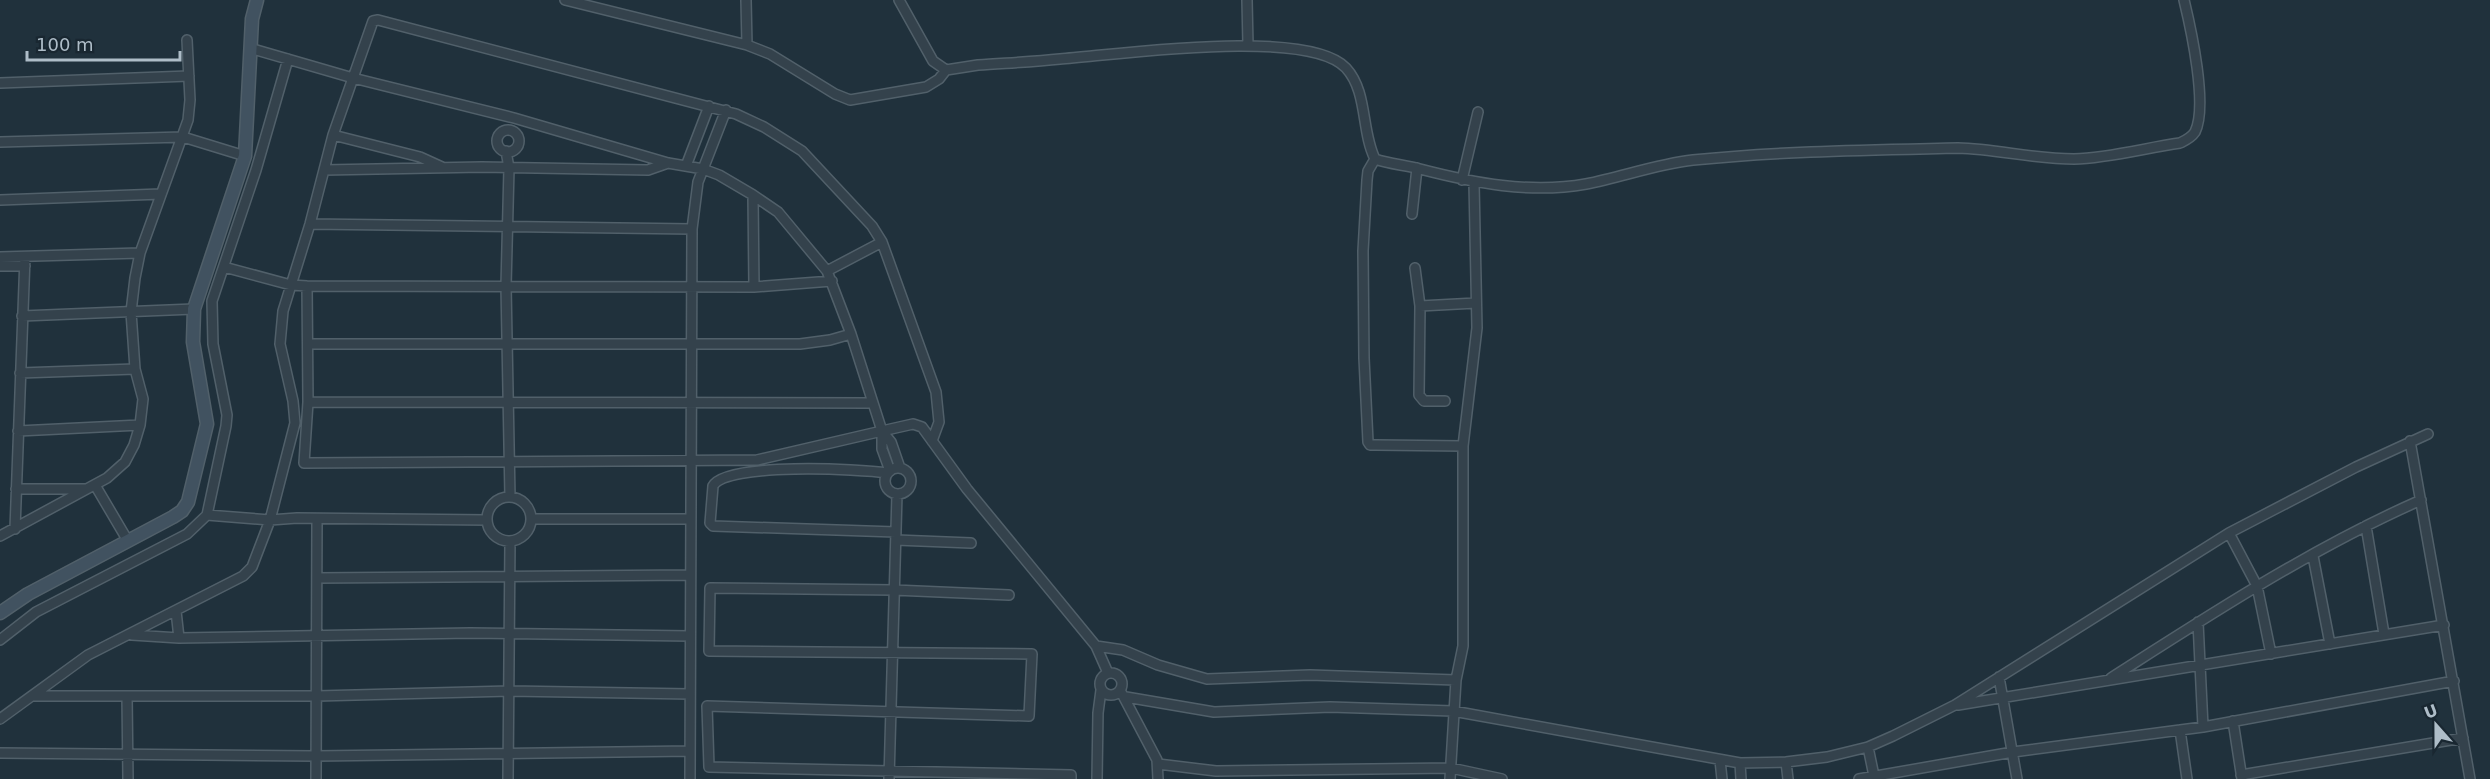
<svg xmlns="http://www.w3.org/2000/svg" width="2490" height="779" font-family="'DejaVu Sans',sans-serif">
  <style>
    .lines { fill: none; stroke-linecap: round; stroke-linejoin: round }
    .street-casing { stroke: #51606a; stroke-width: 12 }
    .secondary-casing { stroke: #51606a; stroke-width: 15 }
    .street { stroke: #34424c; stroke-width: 9 }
    .secondary { stroke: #415260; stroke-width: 12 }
  </style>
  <rect width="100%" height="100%" fill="#20313c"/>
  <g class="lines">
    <defs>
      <path id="street" d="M 565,0 L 747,45 L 770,54 L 835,94 L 850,100 L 926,87 L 939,79 L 946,70
        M 746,0 L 747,45
        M 899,0 L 933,61 L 946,70 L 978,65 C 1005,63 1032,62 1060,59 C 1116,55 1308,27 1346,68 C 1368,92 1361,131 1375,159 C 1389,164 1405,165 1420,169 C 1474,183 1530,194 1586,184 C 1622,177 1657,164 1693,160 C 1781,151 1869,150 1958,148 C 1997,149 2033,159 2074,159 C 2109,158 2145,148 2180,143 C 2186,140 2191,138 2195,132 C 2208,106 2191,29 2184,0
        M 1247,0 L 1248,45
        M 253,49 L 353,78 L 514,118 L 668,163 L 703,169 L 719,175 L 753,195 L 778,212 L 827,271 L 851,334 L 882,431 L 913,424 L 922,427 L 967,489 L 1096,646 L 1108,673
        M 0,83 L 189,76
        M497 141a11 11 0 1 1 22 0a11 11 0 1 1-22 0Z
        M 333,135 L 420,157 L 442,167
        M 0,142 L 183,137 L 245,156
        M 506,151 L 509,168 L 506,286 L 510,497
        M 1375,159 L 1368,171 L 1367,180 L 1363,251 L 1364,358 L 1368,442 L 1370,445 L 1376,445 L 1463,446
        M 686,166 L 709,106
        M 324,170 L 482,167 L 648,170 L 668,163
        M 1462,180 L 1478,112
        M 753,195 L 754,287
        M 0,200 L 161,194
        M 1412,214 L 1417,168
        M 310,224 L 692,229
        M 0,257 L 140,253
        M 0,266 L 25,266
        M 224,267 L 291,285 L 307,286 L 754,287 L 832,281
        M 1415,268 L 1420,306 L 1419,395 L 1424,401 L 1445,401
        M 827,271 L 882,242
        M 307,286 L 308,402 L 304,463 L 757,460 L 882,431
        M 1420,306 L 1476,303
        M 22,316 L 194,309
        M 308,344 L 800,344 L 830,340 L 851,334
        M 20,373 L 135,369
        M 308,402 L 871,403
        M 18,431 L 140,425
        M 882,431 L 891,442 L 900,468
        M 882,431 L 882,449 L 890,471
        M 2410,441 L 2470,779
        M885 481a13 13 0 1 1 26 0a13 13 0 1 1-26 0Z
        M 888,473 C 860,469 725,462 713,486 L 710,523 L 713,526 L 896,532
        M 95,485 L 128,541
        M 16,489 L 86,489
        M487 519a22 22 0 1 1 44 0a22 22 0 1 1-44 0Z
        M 207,515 L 270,520 L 297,518 L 487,520
        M 531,519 L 690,519
        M 2366,526 L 2384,634
        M 15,529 L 25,257
        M 2229,533 L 2257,586 L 2271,654
        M 0,536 L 107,478 L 125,462 L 134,445 L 140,425 L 143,399 L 135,369 L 131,312 L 135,278 L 140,253 L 188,120 L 190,100 L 187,40
        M 896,540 L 971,543
        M 2313,556 L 2330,644
        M 317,578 L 690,575
        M 1009,595 L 894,590 L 710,588 L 709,651 L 1032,654 L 1029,716 L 707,706 L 709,767 L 1071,775 L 1071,779
        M 176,611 L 179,638
        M 2198,622 L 2203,727
        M 132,635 L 179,638 L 470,633 L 690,636
        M 0,640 L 36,612 L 187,534 L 207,515 L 226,426 L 227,415 L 213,344 L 212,301 L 256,170 L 288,59
        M 1096,646 L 1123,650 L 1158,665 L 1207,679 L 1310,675 L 1456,680
        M1100 684a11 11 0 1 1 22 0a11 11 0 1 1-22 0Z
        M 1999,677 L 2017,779
        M 2111,678 C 2211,614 2312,548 2421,500
        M 1120,690 L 1157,760 L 1158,779
        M 34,696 L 317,696 L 510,691 L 690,694
        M 127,696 L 128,779
        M 1126,697 L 1214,712 L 1330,707 L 1453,711 L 1740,763 L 1786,762 L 1827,757 L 1868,747 L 1893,736 L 1955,705 L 2229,533 L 2356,467 L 2428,434
        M 1958,705 L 2444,625
        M 0,719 L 88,655 L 243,576 L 252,567 L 270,520 L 295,423 L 293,401 L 280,344 L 283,311 L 310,224 L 333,135 L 373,21 L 378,20 L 736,114 L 764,127 L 802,151 L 872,226 L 882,242 L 936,392 L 939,422 L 932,441
        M 2233,721 L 2242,779
        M 2180,730 L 2187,779
        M 1868,747 L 1874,776
        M 0,753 L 316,756 L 690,751
        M 1720,760 L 1722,779
        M 1786,762 L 1788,779
        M 1740,763 L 1741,779
        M 1158,764 L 1216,771 L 1451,768 L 1502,779
        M 2241,775 L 2463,738
        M 316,779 L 317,520
        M 508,779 L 510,541
        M 690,779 L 692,229 L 698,182 L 726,110
        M 889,779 L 897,494
        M 1097,779 L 1098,713 L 1101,690
        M 1450,779 L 1456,680 L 1463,646 L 1463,446 L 1477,328 L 1474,183
        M 1859,779 L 2013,752 L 2203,727 L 2454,681"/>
      <path id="secondary" d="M 0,613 L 28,594 L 173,517 L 182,511 L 188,502 L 207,424 L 193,342 L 194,309 L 245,156 L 252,19 L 257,0"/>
    </defs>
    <!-- street casing -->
    <use href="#street" class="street-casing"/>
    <!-- secondary casing -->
    <use href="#secondary" class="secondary-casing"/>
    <!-- street -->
    <use href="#street" class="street"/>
    <!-- secondary -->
    <use href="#secondary" class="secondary"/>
  </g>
  <!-- north arrow -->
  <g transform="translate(2436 725) rotate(339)" stroke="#192731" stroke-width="4.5" paint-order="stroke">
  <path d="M0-4.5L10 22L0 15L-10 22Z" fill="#aebdc8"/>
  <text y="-9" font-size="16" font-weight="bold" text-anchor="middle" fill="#aebdc8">U</text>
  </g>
  <!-- scale -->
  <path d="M27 51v9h153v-9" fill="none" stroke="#aebdc8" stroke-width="3"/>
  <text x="36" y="51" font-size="18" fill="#aebdc8" stroke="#192731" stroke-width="4.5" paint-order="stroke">100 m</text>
</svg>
